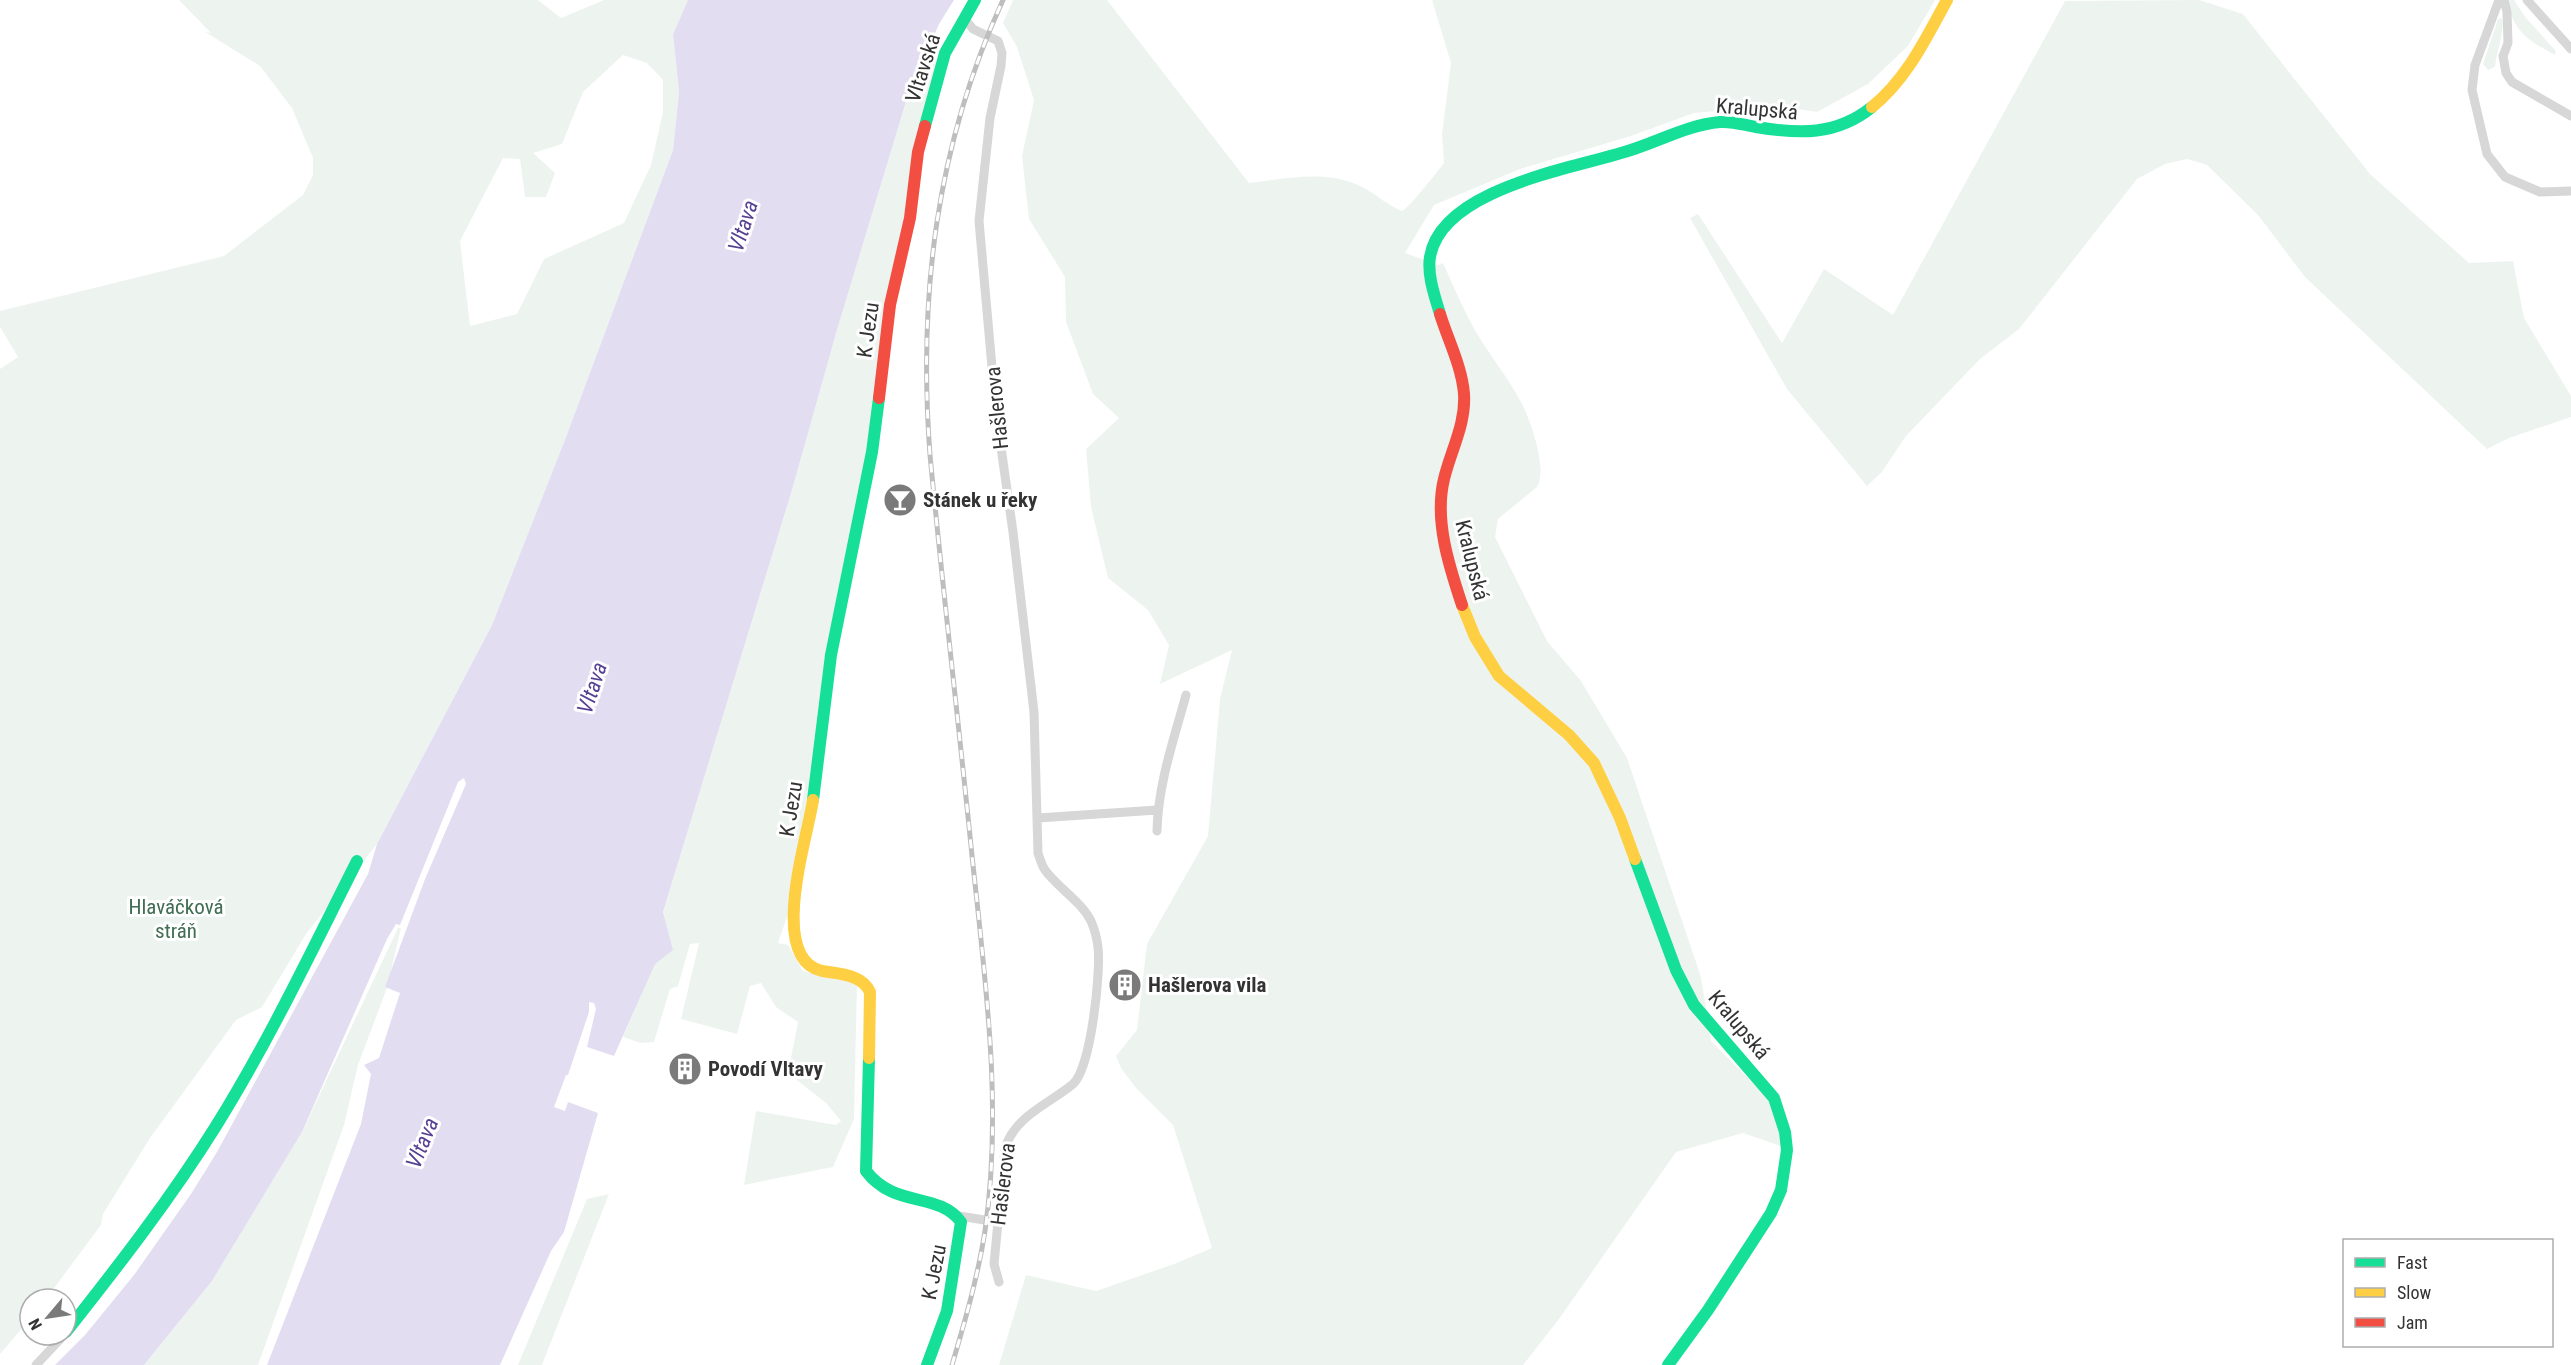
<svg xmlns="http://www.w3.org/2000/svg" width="2571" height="1365" font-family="'Roboto Condensed',sans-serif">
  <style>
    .green { fill: #edf4f0; fill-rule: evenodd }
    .water { fill: #e3ddf2 }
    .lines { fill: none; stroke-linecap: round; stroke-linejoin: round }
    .street { stroke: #d7d7d7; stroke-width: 9 }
    .fast { stroke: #16e098; stroke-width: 12 }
    .slow { stroke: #ffcf43; stroke-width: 12 }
    .jam { stroke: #f24e42; stroke-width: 12 }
    .rail-casing { stroke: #bebebe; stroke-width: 5 }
    .rail { stroke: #fff; stroke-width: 3; stroke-dasharray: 9; stroke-linecap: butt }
    .labels { text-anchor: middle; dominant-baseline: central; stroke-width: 6; stroke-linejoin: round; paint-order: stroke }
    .street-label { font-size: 21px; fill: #333; stroke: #fff }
    .poi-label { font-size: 21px; font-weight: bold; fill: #333; stroke: #fff; text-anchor: start }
    .park-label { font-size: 21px; fill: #406e52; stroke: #fff }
    .water-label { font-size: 22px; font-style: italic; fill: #564194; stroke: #fff }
  </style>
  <rect width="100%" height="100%" fill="#fff"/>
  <!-- green -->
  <path class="green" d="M 179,0 L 538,0 L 561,18 L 604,0 L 688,0 L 673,34 L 679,92 L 673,150 L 566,437 L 492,625 L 377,844 L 306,934 L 262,1007 L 236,1020 L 150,1138 L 103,1214 L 101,1225 L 46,1299 L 30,1299 L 30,1319 L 0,1354 L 0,369 L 18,357 L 0,327 L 0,311 L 224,256 L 303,195 L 313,175 L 313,158 L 292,108 L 260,66 L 205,32 L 211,33 ZM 623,55 L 647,63 L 663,80 L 663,112 L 651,165 L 624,223 L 544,259 L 517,314 L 470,326 L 460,241 L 503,158 L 520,159 L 525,197 L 546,197 L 555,173 L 533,153 L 562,144 L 583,92 Z
    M 1013,0 L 1107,0 L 1249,183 C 1286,179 1327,169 1362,187 C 1376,194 1387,205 1402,211 C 1410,207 1436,173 1444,163 L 1442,134 L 1451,63 L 1432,0 L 1935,0 L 1908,46 L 1868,84 L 1817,112 L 1776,106 L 1694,113 L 1631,136 L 1520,169 L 1434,205 L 1405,253 L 1438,265 L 1443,263 C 1453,285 1463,309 1475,330 C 1489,355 1509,378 1522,404 C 1531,421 1548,471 1537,487 L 1498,519 L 1495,537 L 1547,641 L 1581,681 L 1627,758 L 1701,977 L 1711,1041 L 1775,1105 L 1781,1146 L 1743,1133 L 1676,1152 L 1559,1319 L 1523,1365 L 999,1365 L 1026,1275 L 1096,1291 L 1174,1264 L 1212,1248 L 1173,1125 L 1136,1088 L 1121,1068 L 1116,1056 L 1137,1030 L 1147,944 L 1208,836 L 1220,699 L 1232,650 L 1160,684 L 1169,645 L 1148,610 L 1108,578 L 1091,507 L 1086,449 L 1119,418 L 1093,394 L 1066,322 L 1065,277 L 1029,219 L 1022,156 L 1034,100 L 1017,47 L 1003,23 Z
    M 2199,0 L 2243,14 L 2370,174 L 2469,263 L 2513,261 L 2524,318 L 2571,396 L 2571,417 L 2509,438 L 2487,449 L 2305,277 L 2258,215 L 2207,165 L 2187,159 L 2165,164 L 2137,179 L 2019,329 L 1980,359 L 1906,436 L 1881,473 L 1867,486 L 1787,389 L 1690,218 L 1698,214 L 1782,343 L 1824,269 L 1893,315 L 2065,1 Z
    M 2510,0 L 2514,0 L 2526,18 L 2556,51 L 2555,55 C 2529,41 2517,34 2507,5 Z
    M 2502,18 C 2504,36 2497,49 2495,67 L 2488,70 L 2483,64 L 2498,19 Z
    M 925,59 L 943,62 L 918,152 L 795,893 L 778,943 L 788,945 L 803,971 L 857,984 L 854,1119 L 833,1167 L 744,1185 L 756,1111 L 836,1125 L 841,1121 L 826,1103 L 788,1073 L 798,1022 L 776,1007 L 761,983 L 750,986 L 737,1034 L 681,1019 L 699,943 L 690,944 L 678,986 L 670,989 L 654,1042 L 641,1043 L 623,1037 L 654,964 L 671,948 L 663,912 L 792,490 L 837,330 L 908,95 Z
    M 398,928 L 401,928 L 387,988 L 358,1065 L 344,1125 L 258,1365 L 144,1365 L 212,1281 L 302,1132 Z
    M 609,1194 L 542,1365 L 518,1365 L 587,1199 Z"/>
  <!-- water -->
  <path class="water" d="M 688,0 L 954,0 L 939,24 L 908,95 L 837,330 L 792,490 L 663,912 L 673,950 L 655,964 L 614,1056 L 587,1047 L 596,1009 L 594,1003 L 589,1002 L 589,1012 L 568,1075 L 566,1075 L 554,1107 L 565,1111 L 568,1102 L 598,1113 L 564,1232 L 551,1251 L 500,1365 L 267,1365 L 361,1124 L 371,1074 L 364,1065 L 379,1058 L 400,993 L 385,987 L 425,879 L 466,784 L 464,778 L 458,782 L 400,925 L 396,924 L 387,939 L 302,1132 L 212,1281 L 144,1365 L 55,1365 L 85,1335 L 134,1275 L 191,1194 L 217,1152 L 368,874 L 377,844 L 492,625 L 566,437 L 673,150 L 679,92 L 673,34 Z"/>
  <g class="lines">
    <!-- street -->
    <path class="street" d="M 2499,0 L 2475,65 L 2472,90 L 2487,154 L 2505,177 L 2540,192 L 2571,191
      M 2504,0 L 2507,12 L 2508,43 L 2503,56 L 2506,73 L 2512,82 L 2571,116
      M 2527,0 L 2571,49
      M 964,18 L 973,29 L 998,41 L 1002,53 L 1001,66 L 990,118 L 979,221 L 996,412 L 1013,532 L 1034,712 L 1038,853 C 1040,859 1042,866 1045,870 C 1058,888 1081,901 1091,921 C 1094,928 1097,939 1098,947 C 1101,971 1091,1069 1073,1084 C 1049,1104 1015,1116 1005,1148 L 994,1264 L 999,1282
      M 1038,818 L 1157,810
      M 1157,831 C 1158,784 1174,739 1186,695
      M 959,1216 L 997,1222
      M 36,1365 L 64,1335"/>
    <!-- fast -->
    <path class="fast" d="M 925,126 L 945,53 L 975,0
      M 1440,314 C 1435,297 1427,275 1430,257 C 1441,190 1569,169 1621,153 C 1655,144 1685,125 1720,122 C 1733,121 1744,125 1756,127 C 1799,134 1836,136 1872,107
      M 813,800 L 831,655 L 872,452 L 879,398
      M 1635,859 L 1676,970 L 1694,1005 L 1774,1098 L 1785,1132 L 1787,1150 L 1781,1190 L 1771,1213 L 1708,1310 L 1668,1365
      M 869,1058 L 866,1171 C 895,1209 938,1191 961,1222 L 947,1311 L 927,1365
      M 66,1332 C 119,1265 171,1198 216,1126 C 269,1041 312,950 357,861"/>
    <!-- slow -->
    <path class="slow" d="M 1872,107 C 1907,79 1926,38 1947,0
      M 1462,605 L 1475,637 L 1499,676 L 1569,735 L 1594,763 L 1620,818 L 1635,859
      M 813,800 C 808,836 767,959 822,971 C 839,974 862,974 870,992 L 869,1058"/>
    <!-- jam -->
    <path class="jam" d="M 1440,314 C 1448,340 1462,367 1464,394 C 1466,424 1451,450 1444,479 C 1434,520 1449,566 1462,605
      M 879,398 L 890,305 L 910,218 L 918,152 L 925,126"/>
    <defs>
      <path id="rail" d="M 952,1365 C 965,1321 978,1276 985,1231 C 1004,1100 983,966 970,836 C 957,709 942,582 930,455 C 918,296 936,146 1003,0"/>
    </defs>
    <!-- rail casing -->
    <use href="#rail" class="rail-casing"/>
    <!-- rail -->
    <use href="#rail" class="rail"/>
  </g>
  <!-- icons -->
  <defs>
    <symbol id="bar-disc" viewBox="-11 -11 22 22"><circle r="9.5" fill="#7a7a7a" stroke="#fff"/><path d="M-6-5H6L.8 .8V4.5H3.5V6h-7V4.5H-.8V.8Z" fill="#fff"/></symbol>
    <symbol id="building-disc" viewBox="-11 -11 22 22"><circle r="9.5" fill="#7a7a7a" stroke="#fff"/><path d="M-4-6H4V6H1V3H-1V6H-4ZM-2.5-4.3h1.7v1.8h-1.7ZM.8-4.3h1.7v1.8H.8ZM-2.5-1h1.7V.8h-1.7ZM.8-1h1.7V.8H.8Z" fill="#fff"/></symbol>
  </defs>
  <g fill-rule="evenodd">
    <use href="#bar-disc" x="881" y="481" width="38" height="38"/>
    <use href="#building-disc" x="1106" y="966" width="38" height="38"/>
    <use href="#building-disc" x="666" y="1050" width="38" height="38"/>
  </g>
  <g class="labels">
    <!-- street labels -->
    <g class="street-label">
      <text transform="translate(923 68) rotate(-72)">Vltavská</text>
      <text transform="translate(1757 109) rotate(5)">Kralupská</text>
      <text transform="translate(868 330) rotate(-82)">K Jezu</text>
      <text transform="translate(997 408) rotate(-96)">Hašlerova</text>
      <text transform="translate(1472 560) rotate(76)">Kralupská</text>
      <text transform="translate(791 809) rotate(-81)">K Jezu</text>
      <text transform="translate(1739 1025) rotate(50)">Kralupská</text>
      <text transform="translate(1003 1184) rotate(-83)">Hašlerova</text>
      <text transform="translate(934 1272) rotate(-79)">K Jezu</text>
    </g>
    <!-- poi labels -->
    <g class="poi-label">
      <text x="923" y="500">Stánek u řeky</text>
      <text x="1148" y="985">Hašlerova vila</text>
      <text x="708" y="1069">Povodí Vltavy</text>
    </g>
    <!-- park labels -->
    <g class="park-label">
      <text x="176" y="907">Hlaváčková<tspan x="176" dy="24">stráň</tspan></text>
    </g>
    <!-- water labels -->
    <g class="water-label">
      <text transform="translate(743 226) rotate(-72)">Vltava</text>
      <text transform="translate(592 688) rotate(-72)">Vltava</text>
      <text transform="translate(422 1143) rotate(-68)">Vltava</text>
    </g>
  </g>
  <!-- legend -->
  <rect x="2343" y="1239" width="210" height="108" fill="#ffffff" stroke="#adadad" stroke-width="1.5"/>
  <rect x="2355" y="1258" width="30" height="9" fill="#16e098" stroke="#adadad" stroke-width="1.5"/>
  <text x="2397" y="1269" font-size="18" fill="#333333">Fast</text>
  <rect x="2355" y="1288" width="30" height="9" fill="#ffcf43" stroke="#adadad" stroke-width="1.5"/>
  <text x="2397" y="1299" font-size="18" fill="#333333">Slow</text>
  <rect x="2355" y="1318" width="30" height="9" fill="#f24e42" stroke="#adadad" stroke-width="1.5"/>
  <text x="2397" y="1329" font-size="18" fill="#333333">Jam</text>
  <!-- north arrow -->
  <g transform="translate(48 1317) rotate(241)"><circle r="28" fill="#ffffff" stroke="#adadad" stroke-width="1.5"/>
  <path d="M0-4.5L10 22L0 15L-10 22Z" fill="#7a7a7a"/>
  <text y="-9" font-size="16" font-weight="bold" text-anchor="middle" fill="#333333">N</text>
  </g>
</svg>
